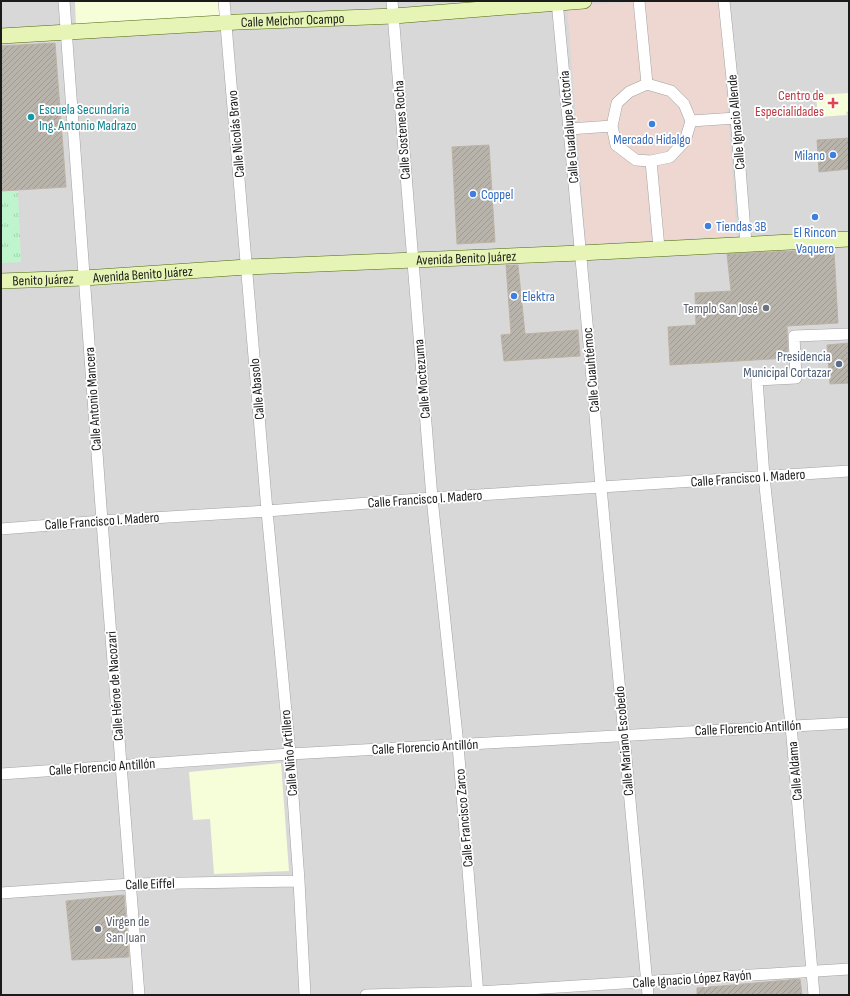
<svg xmlns="http://www.w3.org/2000/svg" width="850" height="996" font-family="'Sofia Sans Condensed',sans-serif">
  <style>
    .residential { fill: #d9d8d8 }
    .commercial { fill: #edd7d0 }
    .education { fill: #f6fdd9 }
    .park { fill: url(#park-tufts) }
    .building { fill: url(#building-hatch); stroke: #bdb3a4 }
    .lines { fill: none; stroke-linecap: round; stroke-linejoin: round }
    .street-casing { stroke: #a2a2a2; stroke-width: 12 }
    .secondary-casing { stroke: #4e690b; stroke-width: 16 }
    .street { stroke: #fff; stroke-width: 11 }
    .secondary { stroke: #e6f5b6; stroke-width: 15 }
    .health-dot { fill: #e0444e; stroke: #fff; stroke-width: 1.5 }
    .culture-dot { fill: #0f9aa8; stroke: #fff; stroke-width: 1.5 }
    .shop-dot { fill: #3f7fe0; stroke: #fff; stroke-width: 1.5 }
    .worship-dot { fill: #6b7280; stroke: #fff; stroke-width: 1.5 }
    .service-dot { fill: #5c6f8a; stroke: #fff; stroke-width: 1.5 }
    .labels { text-anchor: middle; dominant-baseline: central; stroke-width: 3.5; stroke-linejoin: round; paint-order: stroke }
    .street-label { font-size: 14px; fill: #1b1b1b; stroke: #fff }
    .health-label { font-size: 14px; fill: #be3a42; stroke: #fff; text-anchor: end }
    .culture-label { font-size: 14px; fill: #0d838f; stroke: #fff; text-anchor: start }
    .shop-label { font-size: 14px; fill: #366cbe; stroke: #fff; text-anchor: start }
    .worship-label { font-size: 14px; fill: #5b616d; stroke: #fff; text-anchor: end }
    .service-label { font-size: 14px; fill: #4e5e75; stroke: #fff; text-anchor: end }
  </style>
  <defs>
    <pattern id="park-tufts" width="24" height="20" patternUnits="userSpaceOnUse"><rect width="24" height="20" fill="#bff5cd"/><path d="M3 7l-1-3M5 7V3M7 7l1-3M15 17l-1-3M17 17v-4M19 17l1-3" fill="none" stroke="#a4d1af"/></pattern>
    <pattern id="building-hatch" width="6" height="6" patternUnits="userSpaceOnUse"><rect width="6" height="6" fill="#b8b3ab"/><path d="M-1 1l2-2M0 6l6-6M5 7l2-2" fill="none" stroke="#9e9993"/></pattern>
  </defs>
  <rect width="100%" height="100%" fill="#eceae1"/>
  <!-- residential -->
  <path class="residential" d="M 1,1 L 849,1 L 849,995 L 1,995 Z"/>
  <!-- commercial -->
  <path class="commercial" d="M 649,1 L 720,1 L 737,236 L 586,244 L 567,6 Z"/>
  <!-- education -->
  <path class="education" d="M 75,1 L 220,1 L 222,17 L 76,27 Z
    M 849,93 L 849,111 L 846,112 L 847,115 L 818,117 L 816,95 Z
    M 281,763 L 289,871 L 214,874 L 210,819 L 193,820 L 189,772 Z"/>
  <!-- park -->
  <path class="park" d="M 1,191 L 18,191 L 21,262 L 1,263 Z"/>
  <!-- building -->
  <path class="building" d="M 55,43 L 66,187 L 1,191 L 1,46 Z
    M 849,138 L 849,169 L 819,172 L 817,140 Z
    M 489,145 L 495,242 L 457,244 L 452,147 Z
    M 834,249 L 838,323 L 787,326 L 788,358 L 670,365 L 668,327 L 696,325 L 695,293 L 731,291 L 727,254 Z
    M 506,265 L 518,265 L 525,334 L 578,330 L 580,356 L 504,361 L 501,335 L 511,334 Z
    M 849,343 L 849,383 L 830,384 L 827,345 Z
    M 124,895 L 129,957 L 72,960 L 66,901 Z
    M 800,979 L 802,995 L 697,995 L 697,988 Z"/>
  <g class="lines">
    <defs>
      <path id="street" d="M 64,1 L 102,521 L 139,995
        M 224,1 L 267,511 L 290,754 L 299,881 L 305,995
        M 392,1 L 432,498 L 458,745 L 478,995
        M 557,1 L 590,355 L 601,487 L 648,995
        M 639,1 L 647,84
        M 724,1 L 736,118 L 746,244
        M 647,84 L 671,91 L 684,104 L 691,121 L 685,141 L 670,157 L 651,161 L 636,160 L 616,145 L 612,126 L 617,103 L 629,92 Z
        M 691,121 L 736,118
        M 569,129 L 612,126
        M 651,161 L 659,248
        M 1,529 L 102,521 L 267,511 L 432,498 L 849,471
        M 1,774 L 290,754 L 849,723
        M 1,893 L 131,884 L 299,881
        M 366,995 L 478,992 L 849,969
        M 814,995 L 791,725 L 764,477 L 757,380 L 796,378 L 794,336 L 849,334"/>
      <g id="secondary">
        <path id="s1" d="M 1,36 L 238,22 L 394,16 L 584,1"/>
        <path id="s2" d="M 1,281 L 84,278 L 247,267 L 580,253 L 849,239"/>
      </g>
    </defs>
    <!-- street casing -->
    <use href="#street" class="street-casing"/>
    <!-- secondary casing -->
    <use href="#secondary" class="secondary-casing"/>
    <!-- street -->
    <use href="#street" class="street"/>
    <!-- secondary -->
    <use href="#secondary" class="secondary"/>
  </g>
  <!-- markers -->
  <path class="health-dot" d="M831 97h4v4h4v4h-4v4h-4v-4h-4v-4h4z"/>
  <circle class="culture-dot" cx="31" cy="117" r="4"/>
  <g class="shop-dot">
    <circle cx="652" cy="124" r="4"/>
    <circle cx="833" cy="155" r="4"/>
    <circle cx="473" cy="194" r="4"/>
    <circle cx="815" cy="217" r="4"/>
    <circle cx="708" cy="226" r="4"/>
    <circle cx="514" cy="296" r="4"/>
  </g>
  <g class="worship-dot">
    <circle cx="766" cy="308" r="4"/>
    <circle cx="98" cy="929" r="4"/>
  </g>
  <circle class="service-dot" cx="839" cy="364" r="4"/>
  <g class="labels">
    <!-- street labels -->
    <g class="street-label">
      <text stroke="none"><textPath href="#s1" startOffset="292">Calle Melchor Ocampo</textPath></text>
      <text transform="translate(736 122) rotate(-95)">Calle Ignacio Allende</text>
      <text transform="translate(569 127) rotate(-95)">Calle Guadalupe Victoria</text>
      <text transform="translate(402 130) rotate(-94)">Calle Sostenes Rocha</text>
      <text transform="translate(236 134) rotate(-95)">Calle Nicolás Bravo</text>
      <text stroke="none"><textPath href="#s2" startOffset="466">Avenida Benito Juárez</textPath></text>
      <text stroke="none"><textPath href="#s2" startOffset="142">Avenida Benito Juárez</textPath></text>
      <text stroke="none"><textPath href="#s2" startOffset="42">Benito Juárez</textPath></text>
      <text transform="translate(591 370) rotate(-95)">Calle Cuauhtémoc</text>
      <text transform="translate(422 379) rotate(-95)">Calle Moctezuma</text>
      <text transform="translate(257 389) rotate(-95)">Calle Abasolo</text>
      <text transform="translate(93 399) rotate(-94)">Calle Antonio Mancera</text>
      <text transform="translate(748 478) rotate(-4)">Calle Francisco I. Madero</text>
      <text transform="translate(425 499) rotate(-4)">Calle Francisco I. Madero</text>
      <text transform="translate(102 521) rotate(-4)">Calle Francisco I. Madero</text>
      <text transform="translate(115 686) rotate(-94)">Calle Héroe de Nacozari</text>
      <text transform="translate(748 728) rotate(-3)">Calle Florencio Antillón</text>
      <text transform="translate(624 741) rotate(-95)">Calle Mariano Escobedo</text>
      <text transform="translate(425 747) rotate(-3)">Calle Florencio Antillón</text>
      <text transform="translate(289 753) rotate(-95)">Calle Niño Artillero</text>
      <text transform="translate(102 767) rotate(-4)">Calle Florencio Antillón</text>
      <text transform="translate(795 771) rotate(-95)">Calle Aldama</text>
      <text transform="translate(464 818) rotate(-95)">Calle Francisco Zarco</text>
      <text transform="translate(150 884) rotate(-2)">Calle Eiffel</text>
      <text transform="translate(692 979) rotate(-4)">Calle Ignacio López Rayón</text>
    </g>
    <!-- health labels -->
    <g class="health-label">
      <text x="824" y="95">Centro de<tspan x="824" dy="16">Especialidades</tspan></text>
    </g>
    <!-- culture labels -->
    <g class="culture-label">
      <text x="39" y="109">Escuela Secundaria<tspan x="39" dy="16">Ing. Antonio Madrazo</tspan></text>
    </g>
    <!-- shop labels -->
    <g class="shop-label">
      <text x="652" y="139" text-anchor="middle">Mercado Hidalgo</text>
      <text x="825" y="155" text-anchor="end">Milano</text>
      <text x="481" y="194">Coppel</text>
      <text x="716" y="226">Tiendas 3B</text>
      <text x="815" y="232" text-anchor="middle">El Rincon<tspan x="815" dy="16">Vaquero</tspan></text>
      <text x="522" y="296">Elektra</text>
    </g>
    <!-- worship labels -->
    <g class="worship-label">
      <text x="758" y="308">Templo San José</text>
      <text x="106" y="921" text-anchor="start">Virgen de<tspan x="106" dy="16">San Juan</tspan></text>
    </g>
    <!-- service labels -->
    <g class="service-label">
      <text x="831" y="356">Presidencia<tspan x="831" dy="16">Municipal Cortazar</tspan></text>
    </g>
  </g>
  <!-- border -->
  <rect width="850" height="996" fill="none" stroke="#1b1b1b" stroke-width="4"/>
</svg>
